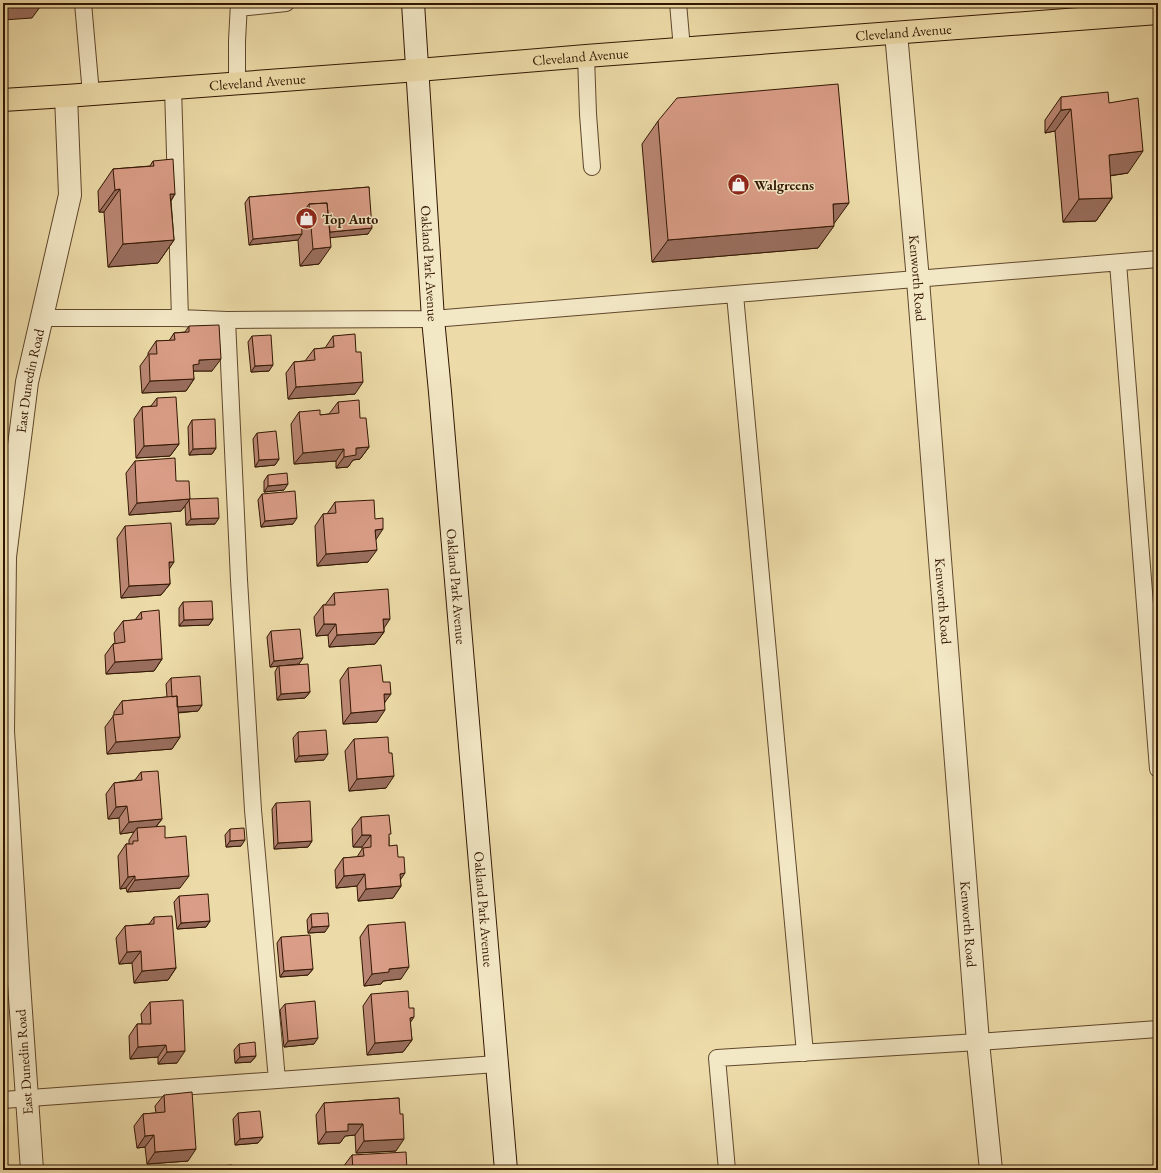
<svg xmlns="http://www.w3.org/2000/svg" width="1161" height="1173" font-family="'EB Garamond',serif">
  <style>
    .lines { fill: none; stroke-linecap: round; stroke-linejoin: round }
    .lane-casing { stroke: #60472c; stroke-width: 18 }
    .street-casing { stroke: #60472c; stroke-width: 24 }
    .secondary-casing { stroke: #321602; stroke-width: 24 }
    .primary-casing { stroke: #321602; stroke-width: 24 }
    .lane { stroke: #f3e8c6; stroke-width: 16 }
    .street { stroke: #f3e8c6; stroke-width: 22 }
    .secondary { stroke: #f3e8c6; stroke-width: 22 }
    .primary { stroke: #ecdba8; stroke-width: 22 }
    .wall { fill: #bb8774; stroke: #321602 }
    .shaded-wall { fill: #996e5e; stroke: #321602 }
    .building { fill: #da9d87; stroke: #321602 }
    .labels { text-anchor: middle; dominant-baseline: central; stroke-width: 3; stroke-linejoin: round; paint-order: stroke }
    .street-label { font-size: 14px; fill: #321602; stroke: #f3e8c6 }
    .poi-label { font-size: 14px; font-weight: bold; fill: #321602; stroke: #f3e8c6; text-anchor: start }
  </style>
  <rect width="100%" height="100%" fill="#ecdba8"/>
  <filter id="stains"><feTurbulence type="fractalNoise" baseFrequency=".005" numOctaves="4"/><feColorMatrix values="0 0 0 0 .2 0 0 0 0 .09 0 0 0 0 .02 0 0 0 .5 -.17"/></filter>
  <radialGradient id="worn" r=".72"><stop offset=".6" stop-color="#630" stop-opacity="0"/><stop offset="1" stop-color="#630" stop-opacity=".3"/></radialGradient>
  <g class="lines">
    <defs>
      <path id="lane" d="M 83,3 L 91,94
        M 678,3 L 682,49
        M 239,8 L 286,3
        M 586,56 L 588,114 L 592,167
        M 237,83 L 237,41 L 239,3
        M 173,88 L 180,318
        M 1118,263 L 1158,769
        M 735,295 L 805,1053
        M 42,318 L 180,318 L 227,320 L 433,319 L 1158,259
        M 227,320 L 239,580 L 253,810 L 277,1080
        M 3,1100 L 496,1064
        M 727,1170 L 717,1058 L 978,1042 L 1158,1029"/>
      <g id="street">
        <path id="s1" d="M 896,33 L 918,280 L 978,1042 L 991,1170"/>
        <path id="s2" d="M 32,1170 L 18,969 L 3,731 L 5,557 L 27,382 L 70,195 L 66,96"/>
      </g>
      <g id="secondary">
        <path id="s3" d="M 413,3 L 433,319 L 440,392 L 506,1170"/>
      </g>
      <g id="primary">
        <path id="s4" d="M 3,100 L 66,96 L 418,70 L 586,56 L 1158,13"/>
      </g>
    </defs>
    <!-- lane casing -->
    <use href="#lane" class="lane-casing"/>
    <!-- street casing -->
    <use href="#street" class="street-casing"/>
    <!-- secondary casing -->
    <use href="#secondary" class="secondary-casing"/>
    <!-- primary casing -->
    <use href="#primary" class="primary-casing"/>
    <!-- lane -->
    <use href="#lane" class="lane"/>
    <!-- street -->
    <use href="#street" class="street"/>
    <!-- secondary -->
    <use href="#secondary" class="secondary"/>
    <!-- primary -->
    <use href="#primary" class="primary"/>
  </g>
  <!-- wall -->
  <path class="wall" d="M 1061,97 L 1109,103 L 1128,173 L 1110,176 L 1112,198 L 1096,221 L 1063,222 L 1055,131 L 1045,133 L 1045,120 Z
    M 658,121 L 834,224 L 818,248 L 652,262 L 642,144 Z
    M 153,161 L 175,194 L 171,201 L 174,240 L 158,263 L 108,267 L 104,212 L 99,212 L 98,191 L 113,169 L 150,166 Z
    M 369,187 L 368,234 L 331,237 L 319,264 L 300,266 L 298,240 L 249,245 L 245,203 L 249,197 Z
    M 189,326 L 212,371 L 194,371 L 193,373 L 194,379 L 186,391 L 142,393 L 140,366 L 148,355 L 148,353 L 156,341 L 169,341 L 174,333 L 185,332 Z
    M 252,336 L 269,371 L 251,372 L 248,342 Z
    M 333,336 L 355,394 L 288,399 L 286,373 L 294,362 L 305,361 L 314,349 L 325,348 Z
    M 157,398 L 179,444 L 170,456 L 136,458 L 134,419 L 142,407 L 151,406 Z
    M 338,402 L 360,418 L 369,447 L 360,459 L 353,460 L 348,467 L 336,468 L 336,461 L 294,464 L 291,424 L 299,412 L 320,415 L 329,414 Z
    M 192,420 L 216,448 L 212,454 L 189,455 L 188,427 Z
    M 257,433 L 279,459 L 275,465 L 255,467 L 253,439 Z
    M 135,461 L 176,481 L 190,499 L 215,524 L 186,525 L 185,506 L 181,511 L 129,515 L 126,473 Z
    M 268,475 L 284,490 L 264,492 L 264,481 Z
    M 262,494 L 293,524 L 261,527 L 258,500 Z
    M 335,502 L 376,539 L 368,562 L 317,566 L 315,526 L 323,514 L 327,514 Z
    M 125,526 L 169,569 L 170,584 L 161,595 L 121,598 L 117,538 Z
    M 334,593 L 384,628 L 384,632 L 375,644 L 329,647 L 328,635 L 316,636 L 314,617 L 323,605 L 325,605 Z
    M 183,602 L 213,619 L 209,625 L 179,626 L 179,608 Z
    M 141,612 L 162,659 L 154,671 L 106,674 L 105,655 L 113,644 L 115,643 L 114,633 L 123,621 L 135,620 Z
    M 271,631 L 299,664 L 310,692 L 305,698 L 277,700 L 275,672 L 278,666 L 270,667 L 267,637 Z
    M 348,668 L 383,682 L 385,702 L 377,722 L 343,724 L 340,680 Z
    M 171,678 L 202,705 L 198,711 L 178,713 L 180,737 L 172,749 L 107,754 L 105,727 L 114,715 L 114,712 L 122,701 L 167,697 L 166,684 Z
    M 298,732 L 324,760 L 295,762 L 293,738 Z
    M 354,739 L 386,788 L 349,791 L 345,751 Z
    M 141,772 L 162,819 L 156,827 L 165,838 L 180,888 L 127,892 L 126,888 L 120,889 L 118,856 L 126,844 L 129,844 L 129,840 L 134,832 L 120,834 L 119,818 L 108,819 L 106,794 L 114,783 L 135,780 Z
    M 276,803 L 312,841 L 308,847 L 274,849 L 272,809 Z
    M 361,817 L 389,837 L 389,846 L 400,880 L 401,886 L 393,898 L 358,901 L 357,886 L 336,888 L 335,870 L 343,858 L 357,857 L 362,849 L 362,847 L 353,847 L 352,829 Z
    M 230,829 L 241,846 L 226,847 L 225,835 Z
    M 179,896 L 210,921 L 206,927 L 177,929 L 174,902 Z
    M 311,914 L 325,932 L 308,933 L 307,920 Z
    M 154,917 L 176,968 L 168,980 L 134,983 L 132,963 L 119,964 L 116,938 L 125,926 L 149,924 Z
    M 368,925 L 401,979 L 383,981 L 381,984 L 364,986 L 360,937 Z
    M 281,937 L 313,969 L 308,975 L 280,977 L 277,943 Z
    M 371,994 L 410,1023 L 412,1040 L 403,1052 L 367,1055 L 363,1006 Z
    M 150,1002 L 177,1063 L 158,1064 L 158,1057 L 130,1059 L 129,1036 L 137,1024 L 142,1024 L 141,1014 Z
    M 285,1004 L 314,1044 L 284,1047 L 280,1010 Z
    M 239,1044 L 256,1056 L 251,1062 L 235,1063 L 234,1050 Z
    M 164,1095 L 188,1161 L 147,1164 L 145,1147 L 137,1148 L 134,1126 L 143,1114 L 156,1113 L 155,1106 Z
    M 399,1098 L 396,1151 L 356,1153 L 355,1135 L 345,1136 L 340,1143 L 318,1144 L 316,1115 L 324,1103 Z
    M 238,1113 L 258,1143 L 235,1145 L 233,1119 Z
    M 352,1155 L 407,1170 L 344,1170 L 343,1167 Z"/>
  <!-- shaded-wall -->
  <path class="shaded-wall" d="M 3,3 L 43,3 L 32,18 L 3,20 Z
    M 1071,109 L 1055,131 L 1045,133 L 1061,110 Z
    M 1143,151 L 1128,173 L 1093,178 L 1109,155 Z
    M 120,189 L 104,212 L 99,212 L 115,190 Z
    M 170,194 L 175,194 L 160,217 Z
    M 1112,198 L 1096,221 L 1063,222 L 1079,199 Z
    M 849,203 L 833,225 L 833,204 Z
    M 834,226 L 818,248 L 652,262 L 668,240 Z
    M 372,228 L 368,234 L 317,239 L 321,233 Z
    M 302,234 L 298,240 L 249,245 L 253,239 Z
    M 174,240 L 158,263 L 108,267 L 123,244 Z
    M 331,247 L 319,264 L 300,266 L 313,249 Z
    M 221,359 L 212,371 L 194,371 L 191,376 L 193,365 L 199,360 Z
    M 273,365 L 269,371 L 251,372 L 255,366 Z
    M 194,379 L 186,391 L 142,393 L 150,381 Z
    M 363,382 L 355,394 L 288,399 L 296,387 Z
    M 179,444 L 170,456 L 136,458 L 144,446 Z
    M 369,447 L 360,459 L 353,460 L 348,467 L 336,468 L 344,457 L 356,448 Z
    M 216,448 L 212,454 L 189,455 L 193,449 Z
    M 344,449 L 336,461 L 294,464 L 303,453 Z
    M 279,459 L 275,465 L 255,467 L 259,460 Z
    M 288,484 L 284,490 L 264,492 L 268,486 Z
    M 190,499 L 181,511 L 129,515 L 137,503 Z
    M 219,518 L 215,524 L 186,525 L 191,519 Z
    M 297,518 L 293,524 L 261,527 L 265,521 Z
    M 383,529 L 375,541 L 375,530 Z
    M 377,550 L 368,562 L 317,566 L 326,554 Z
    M 169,562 L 174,562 L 166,574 Z
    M 170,584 L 161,595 L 121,598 L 129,586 Z
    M 213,619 L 209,625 L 179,626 L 184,620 Z
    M 383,619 L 390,619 L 382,631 Z
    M 324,624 L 336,624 L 328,635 L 316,636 Z
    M 384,632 L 375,644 L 329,647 L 337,635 Z
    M 303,658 L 299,664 L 270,667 L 274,661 Z
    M 162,659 L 154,671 L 106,674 L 115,662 Z
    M 310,692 L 305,698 L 277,700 L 281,694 Z
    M 384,694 L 391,694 L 382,706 Z
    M 202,705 L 198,711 L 168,713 L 173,707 Z
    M 385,710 L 377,722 L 343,724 L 351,713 Z
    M 180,737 L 172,749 L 107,754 L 116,742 Z
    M 328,754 L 324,760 L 295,762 L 299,756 Z
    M 394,776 L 386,788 L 349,791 L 357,779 Z
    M 127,806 L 119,818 L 108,819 L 116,807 Z
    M 162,819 L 153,830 L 137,828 L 134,832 L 120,834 L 129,822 Z
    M 362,835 L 371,835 L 362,847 L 353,847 Z
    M 245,840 L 241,846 L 226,847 L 230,841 Z
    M 312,841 L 308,847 L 274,849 L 278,843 Z
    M 405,873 L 397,885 L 400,874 Z
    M 365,874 L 357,886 L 336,888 L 344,876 Z
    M 135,876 L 126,888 L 120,889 L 128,877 Z
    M 189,876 L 180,888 L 127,892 L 135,880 Z
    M 401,886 L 393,898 L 358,901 L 366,889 Z
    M 210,921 L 206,927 L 177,929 L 181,923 Z
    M 329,926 L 325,932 L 308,933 L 312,927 Z
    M 141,951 L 132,963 L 119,964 L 127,952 Z
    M 409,967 L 401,979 L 383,981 L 381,984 L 364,986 L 372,974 L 389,969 Z
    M 176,968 L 168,980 L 134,983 L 142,971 Z
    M 313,969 L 308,975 L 280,977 L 284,971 Z
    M 414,1017 L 406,1029 L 410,1018 Z
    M 318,1038 L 314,1044 L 284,1047 L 288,1041 Z
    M 412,1040 L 403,1052 L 367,1055 L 375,1043 Z
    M 166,1045 L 158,1057 L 130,1059 L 138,1047 Z
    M 185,1051 L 177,1063 L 158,1064 L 167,1052 Z
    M 256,1056 L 251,1062 L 235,1063 L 240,1057 Z
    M 348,1124 L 363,1124 L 355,1135 L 345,1136 L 340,1143 L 318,1144 L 326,1132 Z
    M 154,1135 L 145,1147 L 137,1148 L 145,1136 Z
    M 263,1137 L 258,1143 L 235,1145 L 240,1139 Z
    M 404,1139 L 396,1151 L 356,1153 L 364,1141 Z
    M 196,1149 L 188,1161 L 147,1164 L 155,1152 Z"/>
  <!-- building -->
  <path class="building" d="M 838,84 L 849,203 L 833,204 L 834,226 L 668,240 L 658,121 L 677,98 Z
    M 1108,92 L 1109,103 L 1138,98 L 1143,151 L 1109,155 L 1112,198 L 1079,199 L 1071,109 L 1061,110 L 1061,97 Z
    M 173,159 L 175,194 L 170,194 L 174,240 L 123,244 L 120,189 L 115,190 L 113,169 L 154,166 L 153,161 Z
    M 369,187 L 372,228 L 330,232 L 327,203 L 309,204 L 301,215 L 302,234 L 253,239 L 249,197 Z
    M 327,203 L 331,247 L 313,249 L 309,204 Z
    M 219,325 L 221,359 L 199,360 L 199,364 L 193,365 L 194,379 L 150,381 L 149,354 L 157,354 L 156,341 L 175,340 L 174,333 L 189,332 L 189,326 Z
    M 355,334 L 356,352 L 361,352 L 363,382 L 296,387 L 294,362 L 315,360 L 314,349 L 334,347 L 333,336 Z
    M 271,335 L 273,365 L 255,366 L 252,336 Z
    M 176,397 L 179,444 L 144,446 L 142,407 L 157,406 L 157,398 Z
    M 359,400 L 360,418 L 366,418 L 369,447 L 356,448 L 356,455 L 344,457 L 344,449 L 303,453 L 299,412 L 320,410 L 320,415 L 339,413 L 338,402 Z
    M 215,419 L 216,448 L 193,449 L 192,420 Z
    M 276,431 L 279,459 L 259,460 L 257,433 Z
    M 175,458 L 176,481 L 189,481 L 190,499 L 137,503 L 135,461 Z
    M 287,473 L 288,484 L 268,486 L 268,475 Z
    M 295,491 L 297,518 L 265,521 L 262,494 Z
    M 218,498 L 219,518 L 191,519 L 189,499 Z
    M 374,500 L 375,519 L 383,518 L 383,529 L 375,530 L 377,550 L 326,554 L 323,514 L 336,513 L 335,502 Z
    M 171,523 L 174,562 L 169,562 L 170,584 L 129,586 L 125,526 Z
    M 388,589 L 390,619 L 383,619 L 384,632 L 337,635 L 336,624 L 324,624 L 323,605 L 335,605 L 334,593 Z
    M 212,601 L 213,619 L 184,620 L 183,602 Z
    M 159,610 L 162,659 L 115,662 L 113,644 L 125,642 L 123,621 L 142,619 L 141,612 Z
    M 300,629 L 303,658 L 274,661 L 271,631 Z
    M 308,664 L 310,692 L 281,694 L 279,666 Z
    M 381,665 L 383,682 L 390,682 L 391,694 L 384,694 L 385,710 L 351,713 L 348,668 Z
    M 200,676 L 202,705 L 177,707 L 177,696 L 172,697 L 171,678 Z
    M 177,696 L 180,737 L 116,742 L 113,715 L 123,714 L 122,701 Z
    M 326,730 L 328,754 L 299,756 L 298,732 Z
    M 388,737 L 389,753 L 392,753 L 394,776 L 357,779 L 354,739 Z
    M 158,771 L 162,819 L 129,822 L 127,806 L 116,807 L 114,783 L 142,780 L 141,772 Z
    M 310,801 L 312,841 L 278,843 L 276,803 Z
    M 389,815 L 391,834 L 389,834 L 389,846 L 397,845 L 398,857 L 404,857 L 405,873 L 400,874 L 401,886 L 366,889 L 365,874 L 344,876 L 343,858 L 364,856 L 363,848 L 371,847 L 371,835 L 362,835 L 361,817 Z
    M 165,826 L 165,838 L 186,836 L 189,876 L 135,880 L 135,876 L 128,877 L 126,844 L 133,844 L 133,841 L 138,841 L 137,828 Z
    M 244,828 L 245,840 L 230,841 L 230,829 Z
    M 208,894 L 210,921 L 181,923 L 179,896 Z
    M 328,913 L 329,926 L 312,927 L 311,914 Z
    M 172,916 L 176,968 L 142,971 L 141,951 L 127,952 L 125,926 L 154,924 L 154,917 Z
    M 405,922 L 409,967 L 389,969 L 389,972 L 372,974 L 368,925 Z
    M 310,935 L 313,969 L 284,971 L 281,937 Z
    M 408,991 L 409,1008 L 414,1008 L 414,1017 L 410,1018 L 412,1040 L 375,1043 L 371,994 Z
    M 183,1000 L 185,1051 L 167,1052 L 166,1045 L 138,1047 L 137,1024 L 151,1024 L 150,1002 Z
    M 315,1001 L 318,1038 L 288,1041 L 285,1004 Z
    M 255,1042 L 256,1056 L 240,1057 L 239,1044 Z
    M 192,1092 L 196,1149 L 155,1152 L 154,1135 L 145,1136 L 143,1114 L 165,1112 L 164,1095 Z
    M 399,1098 L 400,1114 L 403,1114 L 404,1139 L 364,1141 L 363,1124 L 348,1124 L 348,1131 L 326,1132 L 324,1103 Z
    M 260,1111 L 263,1137 L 240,1139 L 238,1113 Z
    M 406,1152 L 407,1170 L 353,1170 L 352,1155 Z
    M 232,1165 L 233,1170 L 206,1170 L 206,1167 Z"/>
  <!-- icons -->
  <defs>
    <symbol id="shop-disc" viewBox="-11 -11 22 22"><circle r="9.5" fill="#8f2418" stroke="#f3e8c6"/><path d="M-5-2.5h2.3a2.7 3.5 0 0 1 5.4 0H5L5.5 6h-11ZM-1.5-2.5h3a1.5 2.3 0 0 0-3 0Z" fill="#fff"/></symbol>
  </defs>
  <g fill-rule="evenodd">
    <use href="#shop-disc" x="726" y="172" width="25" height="25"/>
    <use href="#shop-disc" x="294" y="206" width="25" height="25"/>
  </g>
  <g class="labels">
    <!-- street labels -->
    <g class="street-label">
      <text stroke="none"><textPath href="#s4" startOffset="903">Cleveland Avenue</textPath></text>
      <text stroke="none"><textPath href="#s4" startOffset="579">Cleveland Avenue</textPath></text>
      <text stroke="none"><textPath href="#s4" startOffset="255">Cleveland Avenue</textPath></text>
      <text stroke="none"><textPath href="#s3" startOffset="261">Oakland Park Avenue</textPath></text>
      <text stroke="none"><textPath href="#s1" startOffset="246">Kenworth Road</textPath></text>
      <text stroke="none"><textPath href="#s2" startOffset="792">East Dunedin Road</textPath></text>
      <text stroke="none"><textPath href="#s3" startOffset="585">Oakland Park Avenue</textPath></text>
      <text stroke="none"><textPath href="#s1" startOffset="570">Kenworth Road</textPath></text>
      <text stroke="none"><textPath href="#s3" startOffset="909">Oakland Park Avenue</textPath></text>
      <text stroke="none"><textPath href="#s1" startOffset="894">Kenworth Road</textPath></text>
      <text transform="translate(24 1062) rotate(-94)">East Dunedin Road</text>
    </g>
    <!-- poi labels -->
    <g class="poi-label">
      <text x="754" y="185">Walgreens</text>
      <text x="322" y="219">Top Auto</text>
    </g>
  </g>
  <!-- margin -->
  <rect width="1161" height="1173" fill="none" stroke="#ecdba8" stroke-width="16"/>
  <rect x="4" y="4" width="1153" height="1165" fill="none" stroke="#321602" stroke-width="2"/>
  <rect x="8" y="8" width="1145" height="1157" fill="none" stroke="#321602"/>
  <rect width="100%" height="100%" filter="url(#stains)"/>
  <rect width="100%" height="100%" fill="url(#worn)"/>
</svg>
